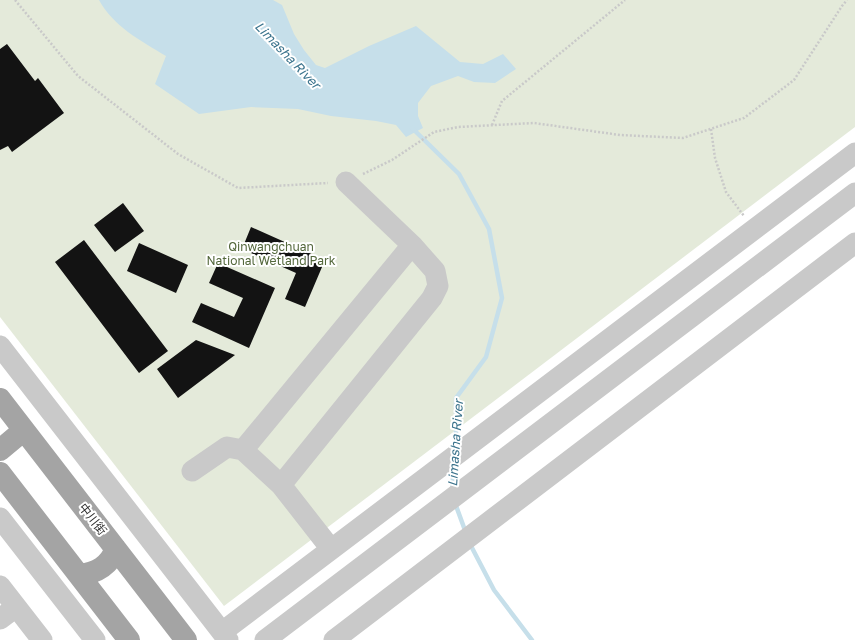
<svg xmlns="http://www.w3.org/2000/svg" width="855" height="640" font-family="'Golos Text','Noto Sans SC',sans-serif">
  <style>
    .green { fill: #e4eada }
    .water { fill: #c6dfea }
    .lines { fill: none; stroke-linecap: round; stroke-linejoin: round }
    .stream { stroke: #c6dfea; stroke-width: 4.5 }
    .building { fill: #131313 }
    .path { stroke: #c9c9c9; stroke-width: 2.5; stroke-dasharray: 2 2; stroke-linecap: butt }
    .minor { stroke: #c9c9c9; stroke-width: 21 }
    .major { stroke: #a4a4a4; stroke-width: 22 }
    .labels { text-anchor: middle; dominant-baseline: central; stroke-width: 4; stroke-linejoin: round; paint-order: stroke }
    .park-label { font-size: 12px; fill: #53673b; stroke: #fff }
    .street-label { font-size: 12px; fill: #2c2c2c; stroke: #fff }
    .water-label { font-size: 13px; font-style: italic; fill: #3c748d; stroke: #fff }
  </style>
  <rect width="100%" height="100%" fill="#fff"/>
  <!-- green -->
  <path class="green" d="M 0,0 L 855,0 L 855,127 L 224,606 L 0,317 Z"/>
  <!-- water -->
  <path class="water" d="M 99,0 L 273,0 L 282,5 L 294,34 L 304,50 L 316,65 L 325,68 L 369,46 L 416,26 L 460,62 L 483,64 L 503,54 L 516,69 L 495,83 L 474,82 L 458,76 L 431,86 L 418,103 L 418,116 L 423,128 L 406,137 L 396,125 L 376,121 L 331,116 L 298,109 L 251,107 L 199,114 L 155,84 L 166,56 C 141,41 113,26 99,0 Z"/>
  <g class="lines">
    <!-- stream -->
    <path class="stream" d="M 412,128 L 459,174 L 489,229 L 502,298 L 486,357 L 456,398 L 456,446
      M 452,490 L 454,465
      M 455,503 L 466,533
      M 470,544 L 494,590 L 532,640"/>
  </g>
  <!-- building -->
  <path class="building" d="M 7,44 L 35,81 L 38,78 L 64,113 L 12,152 L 8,146 L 0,150 L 0,49 Z
    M 123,203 L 144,231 L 115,252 L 94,225 Z
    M 251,227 L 325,260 L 305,307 L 285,299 L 296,273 L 242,249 Z
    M 84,240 L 168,351 L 139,373 L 55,262 Z
    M 139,243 L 188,265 L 176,293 L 127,271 Z
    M 218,263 L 275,288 L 249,348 L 192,322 L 201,303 L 234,317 L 243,298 L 209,283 Z
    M 196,340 L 235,355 L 178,398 L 157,369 Z"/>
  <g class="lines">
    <!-- path -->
    <path class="path" d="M 15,0 L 78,76 L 178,154 L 238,188 L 328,183
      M 492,125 L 502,101 L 625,0
      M 711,129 L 715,158 L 726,192 L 744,216
      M 363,174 L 392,160 L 434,132 L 458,127 L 534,123 L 620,135 L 683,138 L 744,118 L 794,80 L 842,6 L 847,0"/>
    <!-- minor -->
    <path class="minor" d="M 0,346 L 228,640
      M 243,450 L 412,245
      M 192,471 L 227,447 L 243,450 L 281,485 L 331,549
      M 281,485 L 432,298 L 438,286 L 435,271 L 412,245 L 346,182
      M 0,518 L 95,640
      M 0,586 L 42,640
      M 0,619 L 16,607
      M 222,632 L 855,153
      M 265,640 L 855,193
      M 334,640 L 855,243"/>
    <!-- major -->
    <path class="major" d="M 0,399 L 186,640
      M 0,450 L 24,430
      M 0,473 L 129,640
      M 79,575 C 97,573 109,566 116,549"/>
  </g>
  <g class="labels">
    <!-- park labels -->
    <g class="park-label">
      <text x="271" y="246">Qinwangchuan<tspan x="271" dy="14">National Wetland Park</tspan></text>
    </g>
    <!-- street labels -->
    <g class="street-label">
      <text transform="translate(93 519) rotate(52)">中川街</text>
    </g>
    <!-- water labels -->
    <g class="water-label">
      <text transform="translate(288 55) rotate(46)">Limasha River</text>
      <text transform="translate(455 443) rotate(-86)">Limasha River</text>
    </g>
  </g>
</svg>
